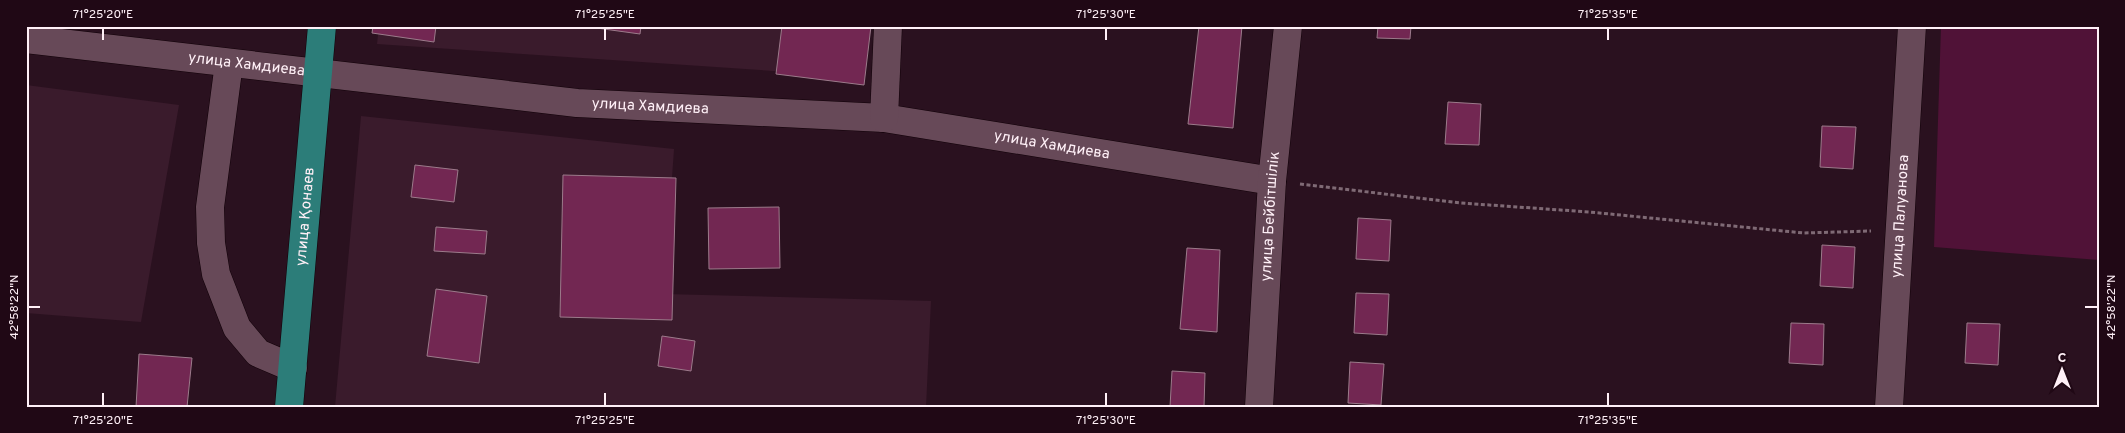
<svg xmlns="http://www.w3.org/2000/svg" width="2125" height="433" font-family="Overpass,sans-serif">
  <style>
    .built { fill: #3a1b2c }
    .green { fill: #501237 }
    .building { fill: #722752; stroke: #9c7b8b }
    .lines { fill: none; stroke-linecap: round; stroke-linejoin: round }
    .minor-casing { stroke: #110108; stroke-width: 29 }
    .major-casing { stroke: #110108; stroke-width: 29 }
    .path { stroke: #7f6a75; stroke-width: 3; stroke-dasharray: 4 2.5; stroke-linecap: butt }
    .minor { stroke: #674958; stroke-width: 28 }
    .major { stroke: #2c7d79; stroke-width: 28 }
    .ticks { fill: none; stroke: #fff0f7; stroke-width: 2 }
    .labels { text-anchor: middle; dominant-baseline: central; stroke-width: 4; stroke-linejoin: round; paint-order: stroke }
    .street-label { font-size: 15px; fill: #fff0f7; stroke: #200815 }
    .neatline { fill: none; stroke: #fff0f7; stroke-width: 2 }
    .ticks-label { font-size: 12px; text-anchor: middle; fill: #fff0f7 }
  </style>
  <rect width="100%" height="100%" fill="#2a111f"/>
  <!-- built -->
  <path class="built" d="M 379,26 L 851,26 L 847,76 L 377,44 Z
    M 26,85 L 179,105 L 141,322 L 26,313 Z
    M 361,116 L 674,149 L 664,294 L 931,301 L 926,407 L 335,407 Z"/>
  <!-- green -->
  <path class="green" d="M 1941,26 L 2099,26 L 2099,260 L 1934,247 Z"/>
  <!-- building -->
  <path class="building" d="M 373,26 L 436,26 L 434,42 L 372,33 Z
    M 582,26 L 641,26 L 640,34 Z
    M 782,26 L 871,26 L 864,85 L 776,74 Z
    M 1199,26 L 1242,26 L 1233,128 L 1188,124 Z
    M 1378,26 L 1411,26 L 1410,39 L 1377,38 Z
    M 1448,102 L 1481,104 L 1479,145 L 1445,144 Z
    M 1822,126 L 1856,127 L 1853,169 L 1820,167 Z
    M 415,165 L 458,170 L 454,202 L 411,197 Z
    M 563,175 L 676,178 L 672,320 L 560,317 Z
    M 779,207 L 780,268 L 709,269 L 708,208 Z
    M 1358,218 L 1391,220 L 1389,261 L 1356,259 Z
    M 436,227 L 487,231 L 485,254 L 434,251 Z
    M 1822,245 L 1855,247 L 1853,288 L 1820,286 Z
    M 1187,248 L 1220,250 L 1217,332 L 1180,329 Z
    M 436,289 L 487,296 L 479,363 L 427,356 Z
    M 1356,293 L 1389,294 L 1387,335 L 1354,333 Z
    M 1791,323 L 1824,324 L 1823,365 L 1789,363 Z
    M 1967,323 L 2000,324 L 1998,365 L 1965,363 Z
    M 662,336 L 695,341 L 691,371 L 658,366 Z
    M 139,354 L 192,358 L 187,407 L 136,407 Z
    M 1350,362 L 1384,364 L 1381,405 L 1348,403 Z
    M 1172,371 L 1205,373 L 1204,407 L 1170,407 Z"/>
  <g class="lines">
    <defs>
      <g id="minor">
        <path id="s1" d="M 26,39 L 577,103 L 884,118 L 1272,181"/>
        <path d="M 229,63 L 210,207 L 211,243 L 216,274 L 237,328 L 258,353 L 293,368"/>
        <path d="M 884,118 L 888,26"/>
        <path id="s2" d="M 1259,407 L 1272,181 L 1288,26"/>
        <path id="s3" d="M 1889,407 L 1912,26"/>
      </g>
      <g id="major">
        <path id="s4" d="M 289,407 L 322,26"/>
      </g>
    </defs>
    <!-- minor casing -->
    <use href="#minor" class="minor-casing"/>
    <!-- major casing -->
    <use href="#major" class="major-casing"/>
    <!-- path -->
    <path class="path" d="M 1300,184 L 1461,203 L 1589,212 L 1804,233 L 1871,231"/>
    <!-- minor -->
    <use href="#minor" class="minor"/>
    <!-- major -->
    <use href="#major" class="major"/>
  </g>
  <!-- ticks -->
  <path class="ticks" d="M 103,28 L 103,40M 605,28 L 605,40M 1106,28 L 1106,40M 1608,28 L 1608,40M 28,307 L 40,307M 2085,307 L 2098,307M 103,393 L 103,406M 605,393 L 605,406M 1106,393 L 1106,406M 1608,393 L 1608,406"/>
  <g class="labels">
    <!-- street labels -->
    <g class="street-label">
      <text stroke="none"><textPath href="#s1" startOffset="222">улица Хамдиева</textPath></text>
      <text stroke="none"><textPath href="#s1" startOffset="628">улица Хамдиева</textPath></text>
      <text stroke="none"><textPath href="#s1" startOffset="1032">улица Хамдиева</textPath></text>
      <text stroke="none"><textPath href="#s2" startOffset="191">улица Бейбітшілік</textPath></text>
      <text stroke="none"><textPath href="#s4" startOffset="191">улица Қонаев</textPath></text>
      <text stroke="none"><textPath href="#s3" startOffset="191">улица Палуанова</textPath></text>
    </g>
  </g>
  <!-- border -->
  <rect width="2125" height="433" fill="none" stroke="#200815" stroke-width="55"/>
  <!-- north arrow -->
  <g transform="translate(2062 370)" stroke="#200815" stroke-width="4" paint-order="stroke">
  <path d="M0-4L9 19L0 12L-9 19Z" fill="#fff0f7"/>
  <text y="-8" font-size="14" font-weight="bold" text-anchor="middle" fill="#fff0f7">С</text>
  </g>
  <rect x="28" y="28" width="2070" height="378" class="neatline"/>
  <g class="ticks-label">
    <text x="103" y="18">71°25'20"E</text>
    <text x="605" y="18">71°25'25"E</text>
    <text x="1106" y="18">71°25'30"E</text>
    <text x="1608" y="18">71°25'35"E</text>
    <text transform="translate(14 307) rotate(-90)" y="4">42°58'22"N</text>
    <text transform="translate(2111 307) rotate(-90)" y="4">42°58'22"N</text>
    <text x="103" y="424">71°25'20"E</text>
    <text x="605" y="424">71°25'25"E</text>
    <text x="1106" y="424">71°25'30"E</text>
    <text x="1608" y="424">71°25'35"E</text>
  </g>
</svg>
